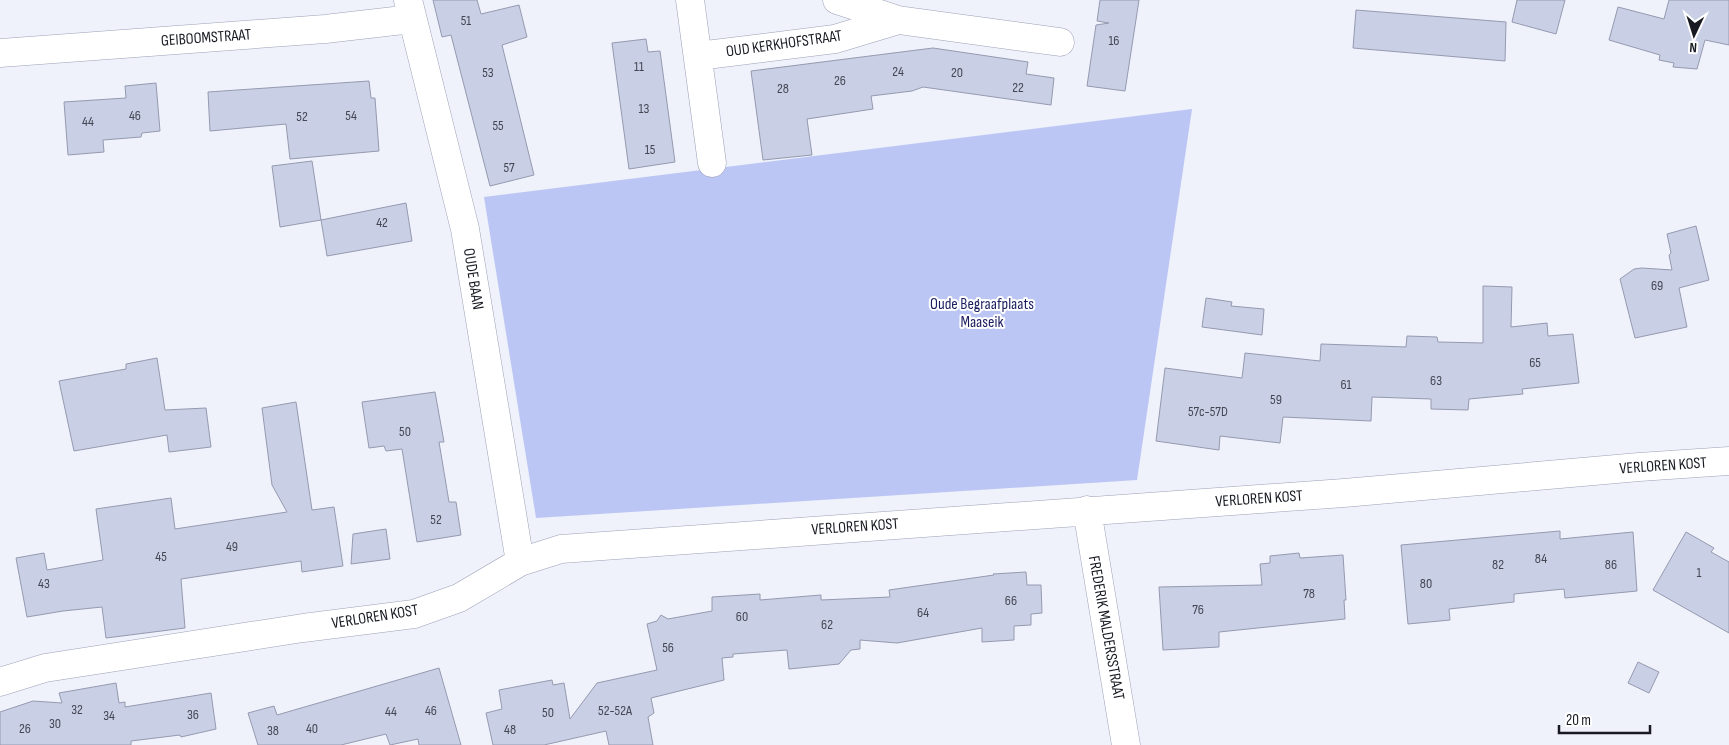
<svg xmlns="http://www.w3.org/2000/svg" width="1729" height="745" font-family="'Sofia Sans Condensed',sans-serif">
  <style>
    .green { fill: #bbc6f4 }
    .building { fill: #c9cfe5; stroke: #959ab0 }
    .lines { fill: none; stroke-linecap: round; stroke-linejoin: round }
    .minor-casing { stroke: #9ca1b7; stroke-width: 29 }
    .minor { stroke: #fff; stroke-width: 28 }
    .labels { text-anchor: middle; dominant-baseline: central; stroke-width: 4; stroke-linejoin: round; paint-order: stroke }
    .number-label { font-size: 14px; fill: #444753 }
    .street-label { font-size: 16px; fill: #181a22; stroke: #fff }
    .park-label { font-size: 16px; fill: #1b1e5f; stroke: #fff }
  </style>
  <rect width="100%" height="100%" fill="#eff1fb"/>
  <!-- green -->
  <path class="green" d="M 1192,109 L 1137,480 L 536,518 L 484,197 Z"/>
  <!-- building -->
  <path class="building" d="M 433,0 L 477,0 L 481,14 L 519,5 L 527,37 L 502,45 L 534,175 L 490,186 L 451,35 L 442,37 Z
    M 1100,0 L 1139,0 L 1125,91 L 1087,86 L 1096,25 L 1109,23 L 1097,21 Z
    M 1517,0 L 1565,0 L 1556,34 L 1512,22 Z
    M 1669,0 L 1729,0 L 1729,45 L 1705,40 L 1697,69 L 1673,67 L 1674,63 L 1659,60 L 1660,55 L 1609,40 L 1618,7 L 1664,19 Z
    M 1356,10 L 1506,22 L 1505,61 L 1353,48 Z
    M 646,39 L 648,52 L 660,51 L 675,162 L 629,169 L 612,43 Z
    M 933,48 L 1028,62 L 1026,74 L 1054,78 L 1051,105 L 923,87 L 912,91 L 871,96 L 873,109 L 807,119 L 812,155 L 763,160 L 751,71 Z
    M 369,81 L 371,98 L 375,98 L 379,151 L 290,159 L 286,124 L 210,131 L 208,92 Z
    M 156,83 L 160,131 L 142,133 L 141,137 L 103,140 L 104,152 L 68,155 L 64,102 L 126,98 L 125,86 Z
    M 312,161 L 321,220 L 280,227 L 272,166 Z
    M 406,203 L 412,241 L 327,256 L 321,220 Z
    M 1696,226 L 1709,280 L 1679,288 L 1687,327 L 1635,338 L 1620,279 L 1634,269 L 1642,268 L 1672,270 L 1669,255 L 1671,253 L 1667,234 Z
    M 1483,286 L 1512,287 L 1511,327 L 1547,323 L 1548,336 L 1573,334 L 1579,383 L 1522,389 L 1523,394 L 1469,399 L 1468,410 L 1431,409 L 1431,399 L 1372,397 L 1371,421 L 1283,417 L 1280,443 L 1220,436 L 1219,450 L 1156,441 L 1165,368 L 1242,378 L 1245,353 L 1320,361 L 1321,344 L 1406,347 L 1407,336 L 1437,337 L 1438,342 L 1483,343 Z
    M 1206,298 L 1232,302 L 1231,306 L 1264,309 L 1262,335 L 1202,327 Z
    M 157,358 L 165,410 L 206,408 L 211,447 L 169,452 L 167,435 L 74,451 L 59,381 L 126,369 L 126,364 Z
    M 435,392 L 444,442 L 439,442 L 449,502 L 456,502 L 461,535 L 417,542 L 402,449 L 386,451 L 384,446 L 369,448 L 362,402 Z
    M 296,402 L 312,510 L 334,507 L 343,566 L 302,572 L 301,561 L 181,579 L 185,628 L 106,638 L 102,607 L 63,611 L 27,617 L 16,558 L 44,553 L 47,570 L 103,560 L 96,509 L 171,498 L 175,529 L 287,512 L 272,485 L 262,408 Z
    M 386,529 L 390,559 L 351,564 L 353,534 Z
    M 1560,531 L 1560,539 L 1633,532 L 1637,591 L 1565,598 L 1564,589 L 1514,594 L 1514,602 L 1449,609 L 1450,620 L 1408,624 L 1401,545 Z
    M 1686,532 L 1714,548 L 1711,552 L 1729,562 L 1729,633 L 1653,590 Z
    M 1299,553 L 1300,558 L 1343,555 L 1346,600 L 1344,600 L 1345,619 L 1219,632 L 1219,647 L 1163,650 L 1159,587 L 1262,585 L 1260,564 L 1270,563 L 1270,556 Z
    M 1026,572 L 1027,585 L 1041,585 L 1042,613 L 1031,614 L 1031,625 L 1014,626 L 1014,640 L 982,642 L 982,628 L 897,643 L 860,640 L 860,649 L 851,650 L 839,664 L 789,669 L 787,650 L 733,654 L 733,657 L 722,658 L 724,680 L 651,698 L 654,713 L 648,717 L 653,745 L 609,745 L 606,731 L 544,745 L 493,745 L 486,713 L 502,709 L 499,690 L 552,680 L 553,685 L 564,683 L 570,719 L 597,683 L 657,670 L 647,624 L 657,621 L 661,615 L 668,619 L 712,611 L 712,597 L 760,594 L 760,600 L 821,595 L 821,600 L 890,597 L 889,590 L 994,575 L 993,574 Z
    M 1638,662 L 1659,672 L 1649,693 L 1628,683 Z
    M 439,668 L 461,745 L 419,745 L 418,739 L 390,745 L 386,734 L 341,745 L 258,745 L 248,713 L 274,706 L 277,715 Z
    M 116,683 L 119,703 L 125,702 L 125,707 L 211,693 L 216,729 L 181,737 L 180,735 L 131,741 L 131,745 L 0,745 L 0,712 L 33,701 L 62,703 L 59,693 Z"/>
  <g class="lines">
    <defs>
      <path id="minor" d="M 408,0 L 465,229 L 520,562
        M 690,0 L 712,163
        M 837,0 L 898,20 L 1060,42
        M 0,53 L 325,29 L 412,19
        M 698,56 L 835,39 L 898,20
        M 1087,510 L 1126,745
        M 0,682 L 45,668 L 303,628 L 414,614 L 459,598 L 520,562 L 561,549 L 1344,493 L 1639,467 L 1729,461"/>
    </defs>
    <!-- minor casing -->
    <use href="#minor" class="minor-casing"/>
    <!-- minor -->
    <use href="#minor" class="minor"/>
  </g>
  <g class="labels">
    <!-- number labels -->
    <g class="number-label">
      <text x="466" y="20">51</text>
      <text x="1114" y="40">16</text>
      <text x="639" y="66">11</text>
      <text x="898" y="71">24</text>
      <text x="488" y="72">53</text>
      <text x="957" y="72">20</text>
      <text x="840" y="80">26</text>
      <text x="1018" y="87">22</text>
      <text x="783" y="88">28</text>
      <text x="644" y="108">13</text>
      <text x="135" y="115">46</text>
      <text x="351" y="115">54</text>
      <text x="302" y="116">52</text>
      <text x="88" y="121">44</text>
      <text x="498" y="125">55</text>
      <text x="650" y="149">15</text>
      <text x="509" y="167">57</text>
      <text x="382" y="222">42</text>
      <text x="1657" y="285">69</text>
      <text x="1535" y="362">65</text>
      <text x="1436" y="380">63</text>
      <text x="1346" y="384">61</text>
      <text x="1276" y="399">59</text>
      <text x="1208" y="411">57c-57D</text>
      <text x="405" y="431">50</text>
      <text x="436" y="519">52</text>
      <text x="232" y="546">49</text>
      <text x="161" y="556">45</text>
      <text x="1541" y="558">84</text>
      <text x="1498" y="564">82</text>
      <text x="1611" y="564">86</text>
      <text x="1699" y="572">1</text>
      <text x="44" y="583">43</text>
      <text x="1426" y="583">80</text>
      <text x="1309" y="593">78</text>
      <text x="1011" y="600">66</text>
      <text x="1198" y="609">76</text>
      <text x="923" y="612">64</text>
      <text x="742" y="616">60</text>
      <text x="827" y="624">62</text>
      <text x="668" y="647">56</text>
      <text x="77" y="709">32</text>
      <text x="431" y="710">46</text>
      <text x="615" y="710">52-52A</text>
      <text x="391" y="711">44</text>
      <text x="548" y="712">50</text>
      <text x="193" y="714">36</text>
      <text x="109" y="715">34</text>
      <text x="55" y="723">30</text>
      <text x="25" y="728">26</text>
      <text x="312" y="728">40</text>
      <text x="510" y="729">48</text>
      <text x="273" y="730">38</text>
    </g>
    <!-- street labels -->
    <g class="street-label">
      <text transform="translate(206 38) rotate(-4)">GEIBOOMSTRAAT</text>
      <text transform="translate(784 44) rotate(-8)">OUD KERKHOFSTRAAT</text>
      <text transform="translate(473 279) rotate(81)">OUDE BAAN</text>
      <text transform="translate(1663 466) rotate(-4)">VERLOREN KOST</text>
      <text transform="translate(1259 499) rotate(-4)">VERLOREN KOST</text>
      <text transform="translate(855 527) rotate(-4)">VERLOREN KOST</text>
      <text transform="translate(375 617) rotate(-9)">VERLOREN KOST</text>
      <text transform="translate(1106 628) rotate(80)">FREDERIK MALDERSSTRAAT</text>
    </g>
    <!-- park labels -->
    <g class="park-label">
      <text x="982" y="304">Oude Begraafplaats<tspan x="982" dy="18">Maaseik</tspan></text>
    </g>
  </g>
  <!-- north arrow -->
  <g transform="translate(1694 35) rotate(184)" stroke="#ffffff" stroke-width="4" paint-order="stroke">
  <path d="M0-4L9 19L0 12L-9 19Z" fill="#181a22"/>
  <text y="-8" font-size="14" font-weight="bold" text-anchor="middle" fill="#181a22">N</text>
  </g>
  <!-- scale -->
  <path d="M1559 725v8h91v-8" fill="none" stroke="#181a22" stroke-width="2.5"/>
  <text x="1566" y="725" font-size="15" fill="#181a22" stroke="#ffffff" stroke-width="4" paint-order="stroke">20 m</text>
</svg>
